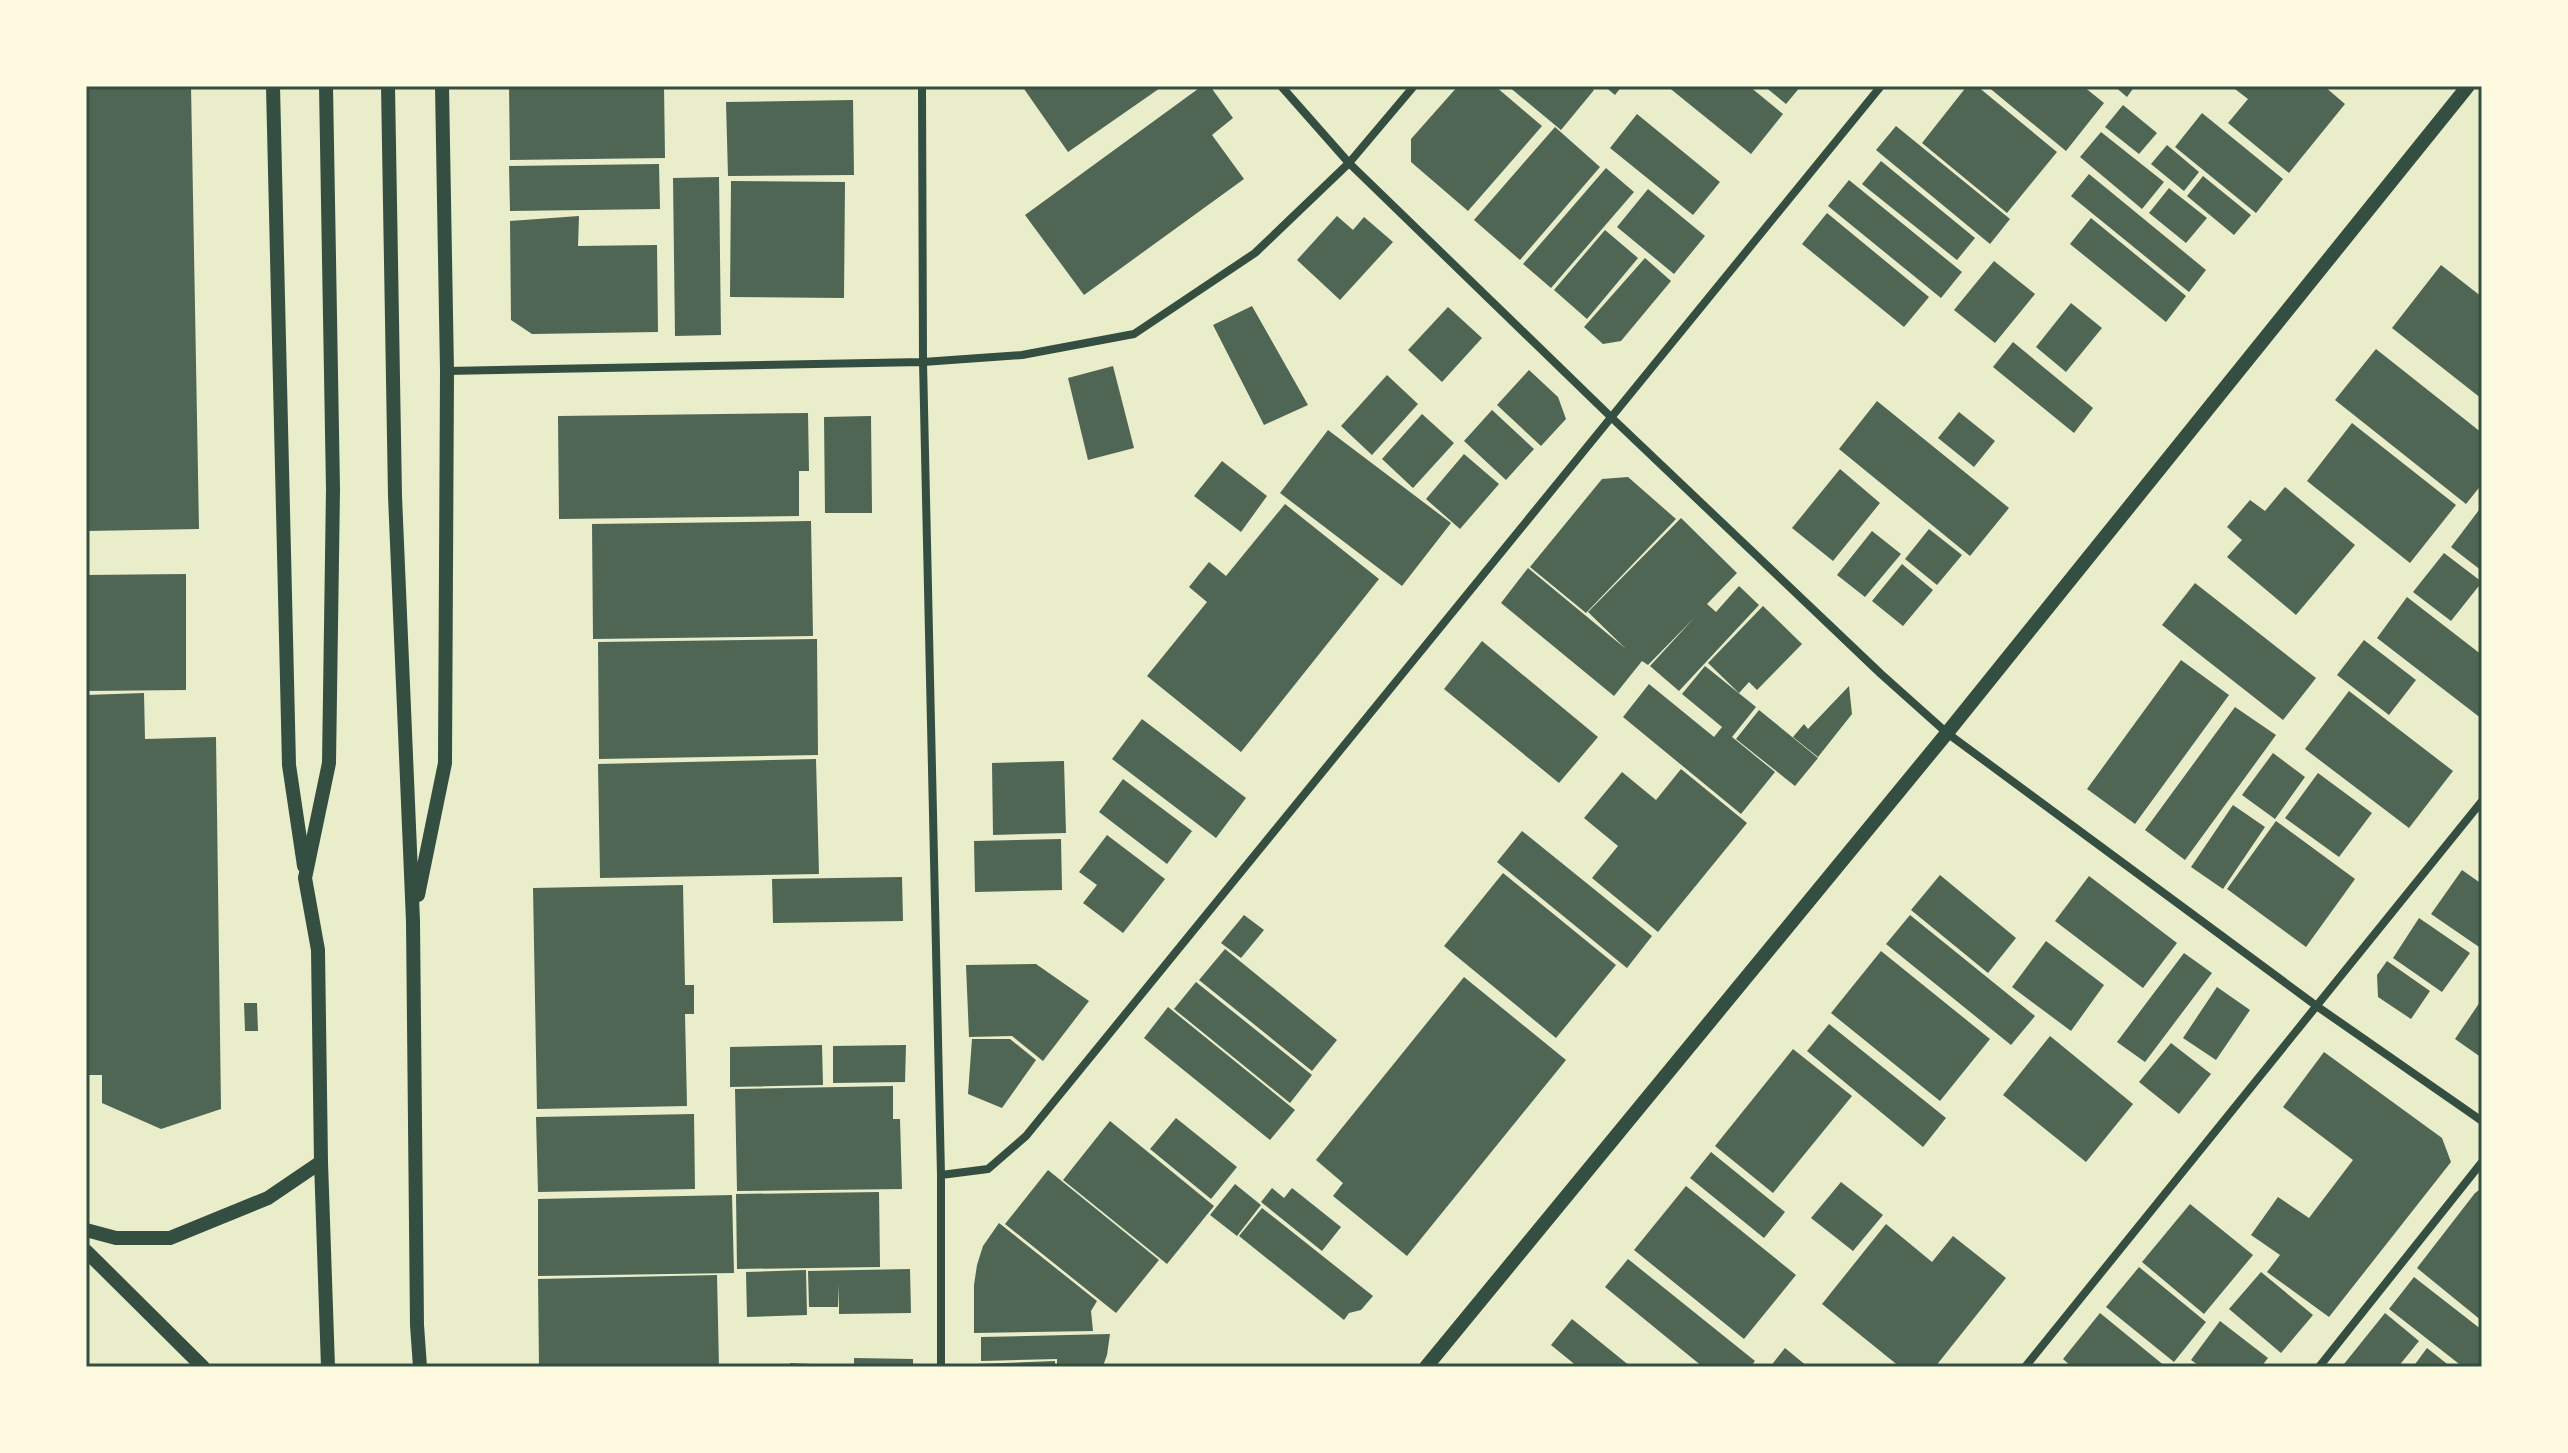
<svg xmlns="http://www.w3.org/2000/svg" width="2568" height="1453" font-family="Helvetica,sans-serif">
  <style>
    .building { fill: #4f6655 }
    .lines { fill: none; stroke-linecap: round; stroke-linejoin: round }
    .minor { stroke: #344e41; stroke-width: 8 }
    .tertiary { stroke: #344e41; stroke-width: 14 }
    .neatline { fill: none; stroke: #344e41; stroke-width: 3 }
  </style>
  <rect width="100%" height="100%" fill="#e9edc9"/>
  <!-- building -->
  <path class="building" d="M 86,86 L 191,86 L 199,529 L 86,531 Z
    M 509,86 L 664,86 L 665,158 L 510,160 Z
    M 1022,86 L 1163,86 L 1068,152 Z
    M 1202,86 L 1210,86 L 1233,118 L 1212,135 L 1244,179 L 1084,295 L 1025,215 Z
    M 1458,86 L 1495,86 L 1542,126 L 1468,211 L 1411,162 L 1411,139 Z
    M 1508,86 L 1588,86 L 1594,90 L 1561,130 Z
    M 1604,86 L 1622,86 L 1615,95 Z
    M 1667,86 L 1749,86 L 1783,114 L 1751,154 Z
    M 1764,86 L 1801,86 L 1786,104 Z
    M 1967,86 L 1977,86 L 2057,152 L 2007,213 L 1922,143 Z
    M 1987,86 L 2083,86 L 2104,103 L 2066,151 Z
    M 2114,86 L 2135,86 L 2127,97 Z
    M 2231,86 L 2324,86 L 2345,104 L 2289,173 L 2228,123 L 2248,99 Z
    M 853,100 L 854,175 L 728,176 L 726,102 Z
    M 2123,105 L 2157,133 L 2139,154 L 2105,127 Z
    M 2202,113 L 2283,179 L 2256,213 L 2175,147 Z
    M 1637,114 L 1720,182 L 1693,215 L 1610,148 Z
    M 1896,126 L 2010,219 L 1990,244 L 1876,150 Z
    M 1555,127 L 1600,167 L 1520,260 L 1474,220 Z
    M 2101,132 L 2164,182 L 2142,209 L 2080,157 Z
    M 2167,145 L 2199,172 L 2184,191 L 2151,164 Z
    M 1881,161 L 1975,238 L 1957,260 L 1862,184 Z
    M 659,164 L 660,209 L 510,211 L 509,166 Z
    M 1606,168 L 1634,192 L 1551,288 L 1523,264 Z
    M 2089,174 L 2206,270 L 2189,292 L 2071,196 Z
    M 2203,176 L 2251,215 L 2234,235 L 2187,196 Z
    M 719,177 L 721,335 L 675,336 L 673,178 Z
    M 1849,180 L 1962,272 L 1941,298 L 1828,206 Z
    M 731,181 L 845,182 L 844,298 L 730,297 Z
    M 2169,188 L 2207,218 L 2186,243 L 2149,213 Z
    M 1648,189 L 1705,236 L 1674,274 L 1617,227 Z
    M 1827,213 L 1929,297 L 1904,327 L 1802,244 Z
    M 579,216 L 578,246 L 657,245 L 658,332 L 532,334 L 511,320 L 510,221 Z
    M 1337,216 L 1353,230 L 1364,217 L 1393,242 L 1340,300 L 1297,260 Z
    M 2091,218 L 2186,296 L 2166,322 L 2070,244 Z
    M 1605,230 L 1638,258 L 1587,319 L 1554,290 Z
    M 1645,258 L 1671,281 L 1621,341 L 1603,344 L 1584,327 Z
    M 1994,261 L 2035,294 L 1995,343 L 1954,310 Z
    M 2441,265 L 2482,297 L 2482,399 L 2392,328 Z
    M 2071,303 L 2102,328 L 2066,372 L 2036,347 Z
    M 1252,306 L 1308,405 L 1264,425 L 1213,325 Z
    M 1448,307 L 1482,338 L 1442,382 L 1408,350 Z
    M 2013,342 L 2093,408 L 2074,433 L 1993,367 Z
    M 2376,349 L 2482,433 L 2482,484 L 2466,504 L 2335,400 Z
    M 1113,366 L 1134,448 L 1088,460 L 1068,378 Z
    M 1529,370 L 1558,397 L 1566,419 L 1541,446 L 1497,405 Z
    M 1387,375 L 1418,404 L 1372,455 L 1341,426 Z
    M 1877,401 L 2009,508 L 1970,556 L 1839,449 Z
    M 1492,410 L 1534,449 L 1506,480 L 1464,441 Z
    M 1959,412 L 1995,441 L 1974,467 L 1938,438 Z
    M 808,413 L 809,471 L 799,471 L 799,516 L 559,519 L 558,416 Z
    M 1422,414 L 1454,443 L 1413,488 L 1382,459 Z
    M 871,416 L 872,513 L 825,513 L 824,417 Z
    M 2352,423 L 2456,505 L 2410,563 L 2307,481 Z
    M 1328,430 L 1451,523 L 1402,586 L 1280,493 Z
    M 1464,454 L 1499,484 L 1460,529 L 1426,499 Z
    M 1222,461 L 1267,496 L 1241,532 L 1194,496 Z
    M 1840,469 L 1880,503 L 1833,561 L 1792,528 Z
    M 1628,477 L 1676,519 L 1586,613 L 1530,567 L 1602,479 Z
    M 2285,487 L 2355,545 L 2296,615 L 2227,557 L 2242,540 L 2227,527 L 2250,500 L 2265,511 Z
    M 1285,504 L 1379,579 L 1241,752 L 1147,676 L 1207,602 L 1189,587 L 1209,562 L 1226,576 Z
    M 2482,506 L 2482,571 L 2451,547 Z
    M 1681,518 L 1737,573 L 1707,604 L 1716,612 L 1739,586 L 1759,605 L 1679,691 L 1650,666 L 1695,617 L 1648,665 L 1642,661 L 1614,696 L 1501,603 L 1528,568 L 1626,649 L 1588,612 Z
    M 811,521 L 813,636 L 593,639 L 592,524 Z
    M 1929,529 L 1962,555 L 1937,585 L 1905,559 Z
    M 1872,531 L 1901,554 L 1865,597 L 1837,575 Z
    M 2444,553 L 2482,582 L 2451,621 L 2413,592 Z
    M 1902,564 L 1933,590 L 1903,626 L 1872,601 Z
    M 186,574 L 186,690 L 86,691 L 86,575 Z
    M 2195,583 L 2316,678 L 2283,720 L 2162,625 Z
    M 2407,597 L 2482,655 L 2482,719 L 2377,638 Z
    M 1763,606 L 1802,644 L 1757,690 L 1749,682 L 1739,693 L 1708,663 Z
    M 817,639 L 818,755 L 599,759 L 598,642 Z
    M 2364,640 L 2416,680 L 2389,715 L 2337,675 Z
    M 1482,641 L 1598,737 L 1559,783 L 1444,689 Z
    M 2181,660 L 2229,695 L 2135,824 L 2087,789 Z
    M 1705,666 L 1756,707 L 1732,737 L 1775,772 L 1741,814 L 1623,717 L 1649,684 L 1714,737 L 1722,727 L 1682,694 Z
    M 1849,686 L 1852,714 L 1818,757 L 1793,737 L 1804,724 L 1808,729 Z
    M 2349,691 L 2453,771 L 2409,828 L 2305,749 Z
    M 144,693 L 145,739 L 216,737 L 221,1109 L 161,1129 L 102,1103 L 102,1075 L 86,1075 L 86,695 Z
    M 2235,707 L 2276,735 L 2185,860 L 2145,830 Z
    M 1759,710 L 1818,758 L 1795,786 L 1736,739 Z
    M 1142,719 L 1246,798 L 1216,838 L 1112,759 Z
    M 2273,753 L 2305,777 L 2275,819 L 2242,795 Z
    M 816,759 L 819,874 L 600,878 L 598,764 Z
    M 1064,761 L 1066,833 L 993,835 L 992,763 Z
    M 1681,769 L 1747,823 L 1658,932 L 1592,878 L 1618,846 L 1584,818 L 1622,772 L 1656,800 Z
    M 2318,773 L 2372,813 L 2339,857 L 2285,818 Z
    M 1123,779 L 1192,831 L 1167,864 L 1099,812 Z
    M 2233,805 L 2265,827 L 2223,889 L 2191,867 Z
    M 2276,821 L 2355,879 L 2306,947 L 2227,889 Z
    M 1522,831 L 1652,936 L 1627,968 L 1497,862 Z
    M 1107,835 L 1165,879 L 1123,933 L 1083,903 L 1097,885 L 1079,872 Z
    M 1061,839 L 1062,890 L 975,892 L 974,841 Z
    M 2462,870 L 2482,884 L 2482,949 L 2431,914 Z
    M 1503,873 L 1616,965 L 1556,1038 L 1444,946 Z
    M 1940,875 L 2016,938 L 1988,973 L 1911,910 Z
    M 2089,876 L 2177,943 L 2143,988 L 2055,921 Z
    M 902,877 L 903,921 L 773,923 L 772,879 Z
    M 683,885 L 685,985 L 694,985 L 694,1014 L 685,1014 L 687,1106 L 537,1109 L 533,888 Z
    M 1244,915 L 1264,930 L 1241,958 L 1221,943 Z
    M 1910,915 L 2035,1016 L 2011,1045 L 1886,944 Z
    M 2419,918 L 2470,953 L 2442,992 L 2393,958 Z
    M 2046,941 L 2104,985 L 2071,1031 L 2012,987 Z
    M 1225,949 L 1337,1040 L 1312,1071 L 1199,980 Z
    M 1881,951 L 1990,1039 L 1940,1101 L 1831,1013 Z
    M 2184,953 L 2212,973 L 2145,1062 L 2117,1042 Z
    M 2387,961 L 2430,991 L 2411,1019 L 2378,997 L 2377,975 Z
    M 1036,964 L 1089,1001 L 1043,1061 L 1012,1036 L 969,1037 L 966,965 Z
    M 1464,977 L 1566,1060 L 1407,1256 L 1333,1196 L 1343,1183 L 1316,1160 Z
    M 1196,982 L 1312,1075 L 1290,1103 L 1174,1009 Z
    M 2217,987 L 2250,1010 L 2216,1060 L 2183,1038 Z
    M 2482,999 L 2482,1058 L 2455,1039 Z
    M 244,1003 L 257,1003 L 258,1031 L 245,1031 Z
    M 1168,1007 L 1295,1110 L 1270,1140 L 1144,1038 Z
    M 1829,1024 L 1946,1118 L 1923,1147 L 1807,1051 Z
    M 2050,1036 L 2133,1104 L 2086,1162 L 2003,1095 Z
    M 972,1039 L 1010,1039 L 1036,1060 L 1002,1108 L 968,1094 Z
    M 2171,1043 L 2211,1074 L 2179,1114 L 2139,1082 Z
    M 822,1045 L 823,1085 L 730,1087 L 730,1047 Z
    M 906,1045 L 905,1082 L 833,1083 L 833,1046 Z
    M 1793,1049 L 1852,1096 L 1773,1193 L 1715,1146 Z
    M 2324,1052 L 2442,1138 L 2451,1162 L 2329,1317 L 2267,1272 L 2280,1255 L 2251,1235 L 2278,1197 L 2309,1218 L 2353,1160 L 2283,1107 Z
    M 893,1086 L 893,1119 L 900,1119 L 902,1189 L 737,1191 L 735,1089 Z
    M 694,1114 L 695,1189 L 538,1192 L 536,1117 Z
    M 1176,1118 L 1237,1167 L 1211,1199 L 1150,1149 Z
    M 1110,1121 L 1214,1206 L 1167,1264 L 1063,1180 Z
    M 1711,1152 L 1785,1212 L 1764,1238 L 1690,1178 Z
    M 1048,1170 L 1159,1260 L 1116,1313 L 1005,1224 Z
    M 1841,1182 L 1883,1215 L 1853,1251 L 1811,1218 Z
    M 1235,1184 L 1261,1205 L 1237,1236 L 1210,1215 Z
    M 1686,1186 L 1796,1275 L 1744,1339 L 1634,1250 Z
    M 1272,1188 L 1284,1198 L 1292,1188 L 1341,1227 L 1322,1251 L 1261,1202 Z
    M 2482,1188 L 2482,1321 L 2417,1268 L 2475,1193 Z
    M 879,1192 L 880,1267 L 737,1269 L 736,1194 Z
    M 732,1195 L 734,1273 L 538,1276 L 538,1199 Z
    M 2190,1204 L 2253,1255 L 2204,1314 L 2142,1262 Z
    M 1262,1208 L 1373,1296 L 1361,1310 L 1349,1313 L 1344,1320 L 1239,1236 Z
    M 999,1223 L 1097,1301 L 1091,1311 L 1093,1331 L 974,1333 L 974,1285 L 977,1265 L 983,1246 Z
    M 1886,1224 L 1932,1262 L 1953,1236 L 2006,1278 L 1935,1367 L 1900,1367 L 1822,1304 Z
    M 1628,1259 L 1755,1361 L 1750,1367 L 1703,1367 L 1605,1287 Z
    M 2139,1267 L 2206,1322 L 2174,1362 L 2106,1307 Z
    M 910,1269 L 911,1313 L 839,1314 L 839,1285 L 838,1307 L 809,1307 L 808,1271 Z
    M 806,1270 L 807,1315 L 747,1317 L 746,1272 Z
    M 2261,1272 L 2313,1315 L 2281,1353 L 2229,1309 Z
    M 717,1275 L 719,1367 L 539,1367 L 538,1279 Z
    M 2414,1277 L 2482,1330 L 2482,1367 L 2463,1367 L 2389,1309 Z
    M 2100,1313 L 2166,1367 L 2072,1367 L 2063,1359 Z
    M 2385,1313 L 2419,1341 L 2398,1367 L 2348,1367 L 2344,1364 Z
    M 1572,1319 L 1631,1367 L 1578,1367 L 1551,1345 Z
    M 2220,1321 L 2268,1358 L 2261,1367 L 2201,1367 L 2191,1360 Z
    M 1110,1334 L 1107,1355 L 1103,1366 L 1100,1367 L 1057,1367 L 1057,1359 L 981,1361 L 981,1337 Z
    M 1785,1348 L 1808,1367 L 1770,1367 Z
    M 2427,1348 L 2451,1367 L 2413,1367 Z
    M 854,1358 L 913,1359 L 913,1367 L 854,1367 Z
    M 1055,1361 L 1055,1367 L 976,1367 L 975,1364 Z
    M 790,1363 L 832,1365 L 832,1367 L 790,1367 Z"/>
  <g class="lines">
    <!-- minor -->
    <path class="minor" d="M 922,86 L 923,362 L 941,1175 L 941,1367
      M 1281,86 L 1349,163 L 1612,418 L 1881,674 L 1947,733 L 2318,1007 L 2482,1121
      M 447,371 L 923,362 L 1022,355 L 1134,334 L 1255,253 L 1349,163 L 1414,86
      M 941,1175 L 988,1169 L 1026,1136 L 1881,86
      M 2025,1367 L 2482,801
      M 2319,1367 L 2482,1162"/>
    <!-- tertiary -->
    <path class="tertiary" d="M 273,86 L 289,765 L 304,866
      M 326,86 L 333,489 L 329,763 L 305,878 L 318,950 L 321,1162 L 328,1367
      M 388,86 L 395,496 L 413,921 L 417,1325 L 420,1367
      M 418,895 L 445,763 L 447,371 L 442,86
      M 86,1230 L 116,1238 L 170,1238 L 268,1198 L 321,1162
      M 86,1251 L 203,1367
      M 1426,1367 L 1947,733 L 2468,86"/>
  </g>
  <!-- border -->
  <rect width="2568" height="1453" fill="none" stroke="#fefae0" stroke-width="176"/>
  <rect x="88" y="88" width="2392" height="1277" class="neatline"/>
</svg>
